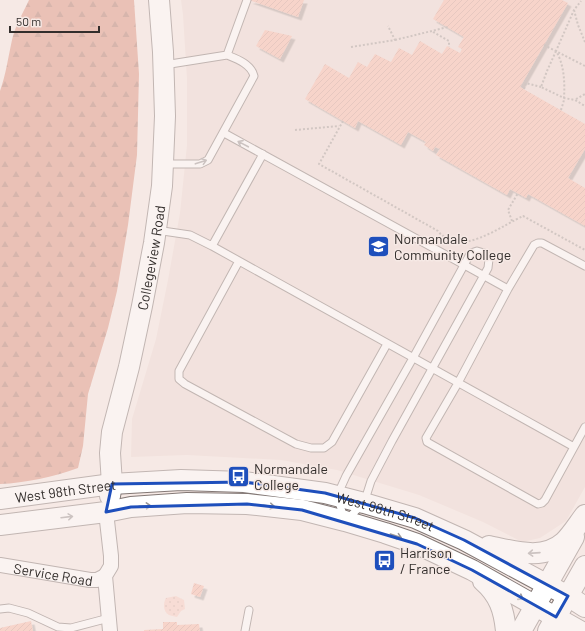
<svg xmlns="http://www.w3.org/2000/svg" width="585" height="631" font-family="Barlow,sans-serif">
  <style>
    .built { fill: #eedad4 }
    .forest { fill: url(#forest-firs) }
    .park { fill: url(#park-dots) }
    .building { fill: url(#building-hatch); filter: url(#shadow) }
    .lines { fill: none; stroke-linecap: round; stroke-linejoin: round }
    .lane-casing { stroke: #837875; stroke-width: 9 }
    .street-casing { stroke: #837875; stroke-width: 16 }
    .secondary-casing { stroke: #837875; stroke-width: 22 }
    .path { stroke: #a79d9a; stroke-width: 2; stroke-dasharray: 2 2; stroke-linecap: butt }
    .lane { stroke: #fff; stroke-width: 7 }
    .street { stroke: #fff; stroke-width: 14 }
    .secondary { stroke: #fff; stroke-width: 20 }
    .oneway { stroke: #999696 }
    .marked { fill: none; stroke: #1e4fbc; stroke-width: 3; stroke-linejoin: round }
    .labels { text-anchor: middle; dominant-baseline: central; stroke-width: 3; stroke-linejoin: round; paint-order: stroke }
    .poi-label { font-size: 14px; fill: #332e2c; stroke: #f6e9e5; text-anchor: start }
    .street-label { font-size: 14px; fill: #332e2c; stroke: #f6e9e5 }
  </style>
  <defs>
    <pattern id="forest-firs" width="22" height="20" patternUnits="userSpaceOnUse"><rect width="22" height="20" fill="#db917d"/><path d="M5 1l3.5 6h-7zM16 11l3.5 6h-7z" fill="#b27767"/></pattern>
    <pattern id="park-dots" width="8" height="8" patternUnits="userSpaceOnUse"><rect width="8" height="8" fill="#f8cdc1"/><path d="M2 2h.1M6 6h.1" fill="none" stroke="#d5b0a6" stroke-width="1.8" stroke-linecap="round"/></pattern>
    <pattern id="building-hatch" width="6" height="6" patternUnits="userSpaceOnUse"><rect width="6" height="6" fill="#f8baa9"/><path d="M-1 1l2-2M0 6l6-6M5 7l2-2" fill="none" stroke="#d5a092"/></pattern>
    <filter id="shadow"><feDropShadow dx="3.5" dy="3.5" stdDeviation="0" flood-color="#0004"/></filter>
  </defs>
  <rect width="100%" height="100%" fill="#f6e9e5"/>
  <!-- built -->
  <path class="built" d="M 181,0 L 585,0 L 585,487 L 566,521 L 540,538 L 522,542 L 483,522 L 419,495 L 337,470 L 281,460 L 187,455 L 131,457 L 132,419 L 156,339 L 168,280 L 180,213 L 187,145 L 187,79 L 183,15 Z"/>
  <!-- forest -->
  <path class="forest" d="M 29,0 L 134,0 L 139,74 L 137,155 L 128,225 L 117,291 L 108,328 L 88,394 L 83,446 L 78,468 C 53,477 26,483 0,484 L 0,91 C 6,74 8,58 12,40 C 15,26 23,13 29,0 Z"/>
  <!-- park -->
  <path class="park" d="M 176,596 L 184,600 L 185,609 L 181,611 L 177,617 C 174,616 171,616 169,615 C 163,612 163,603 166,598 Z"/>
  <!-- building -->
  <path class="building" d="M 249,0 L 304,0 L 298,17 Z
    M 444,0 L 562,0 L 568,3 L 520,87 L 585,124 L 585,149 L 568,178 L 585,188 L 585,226 L 528,194 L 526,198 L 510,189 L 507,195 L 436,155 L 440,149 L 435,147 L 433,151 L 424,145 L 426,142 L 408,132 L 401,145 L 358,121 L 355,128 L 305,99 L 325,64 L 349,78 L 358,62 L 367,67 L 375,54 L 391,62 L 399,48 L 412,55 L 420,41 L 442,54 L 447,46 L 460,53 L 462,49 L 458,47 L 464,37 L 433,19 Z
    M 265,30 L 292,36 L 280,59 L 256,46 Z
    M 194,583 L 204,586 L 200,597 L 191,594 Z
    M 31,621 L 33,631 L 0,631 L 0,628 Z
    M 163,622 L 177,622 L 177,625 L 199,624 L 200,631 L 144,631 L 144,630 L 163,629 Z"/>
  <g class="lines">
    <defs>
      <path id="lane" d="M 227,55 L 247,0
        M 164,65 L 227,55 C 237,59 251,64 254,76 L 208,160 L 200,164 L 165,164
        M 224,133 L 508,289 L 534,245 L 538,243 L 542,243 L 585,266
        M 156,230 L 190,235 L 212,246 L 574,447
        M 212,246 L 263,154
        M 477,251 L 484,253 L 489,259 L 488,268 L 392,441 L 371,481 L 364,503 L 345,521 L 337,496 L 346,476 L 413,358 L 469,256 L 471,253 Z
        M 239,261 L 179,371 L 179,379 L 185,384 L 296,444 L 311,448 L 324,448 L 332,442 L 387,344
        M 508,289 L 458,383 L 426,438 L 427,442 L 538,504 L 542,503 L 545,500 L 585,427
        M 0,609 L 9,608 L 28,613 L 58,627 L 71,628 L 109,618
        M 245,631 L 249,610"/>
      <g id="street">
        <path d="M 106,512 L 111,556 L 111,566 L 105,576 L 110,631"/>
        <path id="s1" d="M 0,565 L 90,580 L 97,580 L 105,576"/>
      </g>
      <g id="secondary">
        <path id="s2" d="M 110,496 L 112,484 L 110,453 L 112,432 L 129,367 L 142,306 L 154,243 L 162,186 L 165,116 L 163,52 L 159,0"/>
        <path id="s3" d="M 0,499 L 112,484 L 181,480 L 244,482 L 325,493 L 364,503 L 415,518 L 464,540 L 568,596 L 585,607"/>
        <path d="M 0,525 L 106,512 L 131,507 L 187,503 L 247,504 L 302,510 L 345,521 L 385,533 L 417,544 L 472,570 L 580,631"/>
        <path d="M 489,546 C 514,551 543,561 564,542 C 572,534 578,524 585,515"/>
        <path d="M 483,581 C 499,595 504,610 506,631"/>
        <path d="M 521,631 L 574,537"/>
        <path d="M 548,631 L 585,566"/>
      </g>
    </defs>
    <!-- lane casing -->
    <use href="#lane" class="lane-casing"/>
    <!-- street casing -->
    <use href="#street" class="street-casing"/>
    <!-- secondary casing -->
    <use href="#secondary" class="secondary-casing"/>
    <!-- path -->
    <path class="path" d="M 574,10 L 578,25 L 585,42
      M 433,32 L 449,41 L 449,47
      M 395,40 L 448,27
      M 544,45 L 585,66
      M 351,47 L 395,40 L 388,26
      M 556,51 L 547,71 L 541,87 L 564,98 L 575,100 L 585,106
      M 524,89 L 526,83 L 541,87
      M 576,99 L 585,94
      M 561,110 C 562,106 564,102 564,98 C 565,82 564,64 556,51 L 574,10 L 581,1
      M 343,121 L 319,164 L 438,231 C 441,235 443,236 448,239 C 449,239 451,241 453,241 C 471,248 506,224 523,216 L 585,250
      M 295,130 L 339,126
      M 512,221 L 508,210 L 518,193"/>
    <!-- lane -->
    <use href="#lane" class="lane"/>
    <!-- street -->
    <use href="#street" class="street"/>
    <!-- secondary -->
    <use href="#secondary" class="secondary"/>
  </g>
  <!-- one-way arrows -->
  <defs><path id="oneway-shaft" d="M-6 0H5M1.5-3L5.5 0L1.5 3" fill="none" stroke-width="1.6" stroke-linecap="round" stroke-linejoin="round"/></defs>
  <g class="oneway">
    <use href="#oneway-shaft" transform="translate(243 144) rotate(-152)"/>
    <use href="#oneway-shaft" transform="translate(201 162) rotate(-18)"/>
    <use href="#oneway-shaft" transform="translate(145 506) rotate(-3)"/>
    <use href="#oneway-shaft" transform="translate(269 506) rotate(7)"/>
    <use href="#oneway-shaft" transform="translate(67 517) rotate(-7)"/>
    <use href="#oneway-shaft" transform="translate(396 536) rotate(19)"/>
    <use href="#oneway-shaft" transform="translate(534 553) rotate(176)"/>
    <use href="#oneway-shaft" transform="translate(518 596) rotate(30)"/>
  </g>
  <!-- marked area -->
  <path d="M0 0H585V631H0ZM 244,482 L 325,493 L 415,518 L 464,540 L 568,596 L 556,617 L 472,570 L 417,544 L 302,510 L 247,504 L 131,507 L 106,512 L 112,484 Z" fill="#f6e9e5" fill-opacity=".55" fill-rule="evenodd"/>
  <path class="marked" d="M 244,482 L 325,493 L 415,518 L 464,540 L 568,596 L 556,617 L 472,570 L 417,544 L 302,510 L 247,504 L 131,507 L 106,512 L 112,484 Z"/>
  <!-- icons -->
  <defs>
    <symbol id="university-square" viewBox="-11 -11 22 22"><rect x="-9" y="-9" width="18" height="18" rx="4" fill="#1e4fbc" stroke="#f6e9e5"/><path d="M0-5L7-2L0 1L-7-2ZM-4 1L0 2.5L4 1V4Q0 6-4 4Z" fill="#fff"/></symbol>
    <symbol id="bus-square" viewBox="-11 -11 22 22"><rect x="-9" y="-9" width="18" height="18" rx="4" fill="#1e4fbc" stroke="#f6e9e5"/><path d="M-5-6H5V4H4V6H2V4H-2V6H-4V4H-5ZM-3.5-4V0h7V-4ZM-3.5 1.2v1.5H-2V1.2ZM2 1.2v1.5H3.5V1.2Z" fill="#fff"/></symbol>
  </defs>
  <g fill-rule="evenodd">
    <use href="#university-square" x="366" y="234" width="25" height="25"/>
    <use href="#bus-square" x="226" y="464" width="25" height="25"/>
    <use href="#bus-square" x="372" y="548" width="25" height="25"/>
  </g>
  <g class="labels">
    <!-- poi labels -->
    <g class="poi-label">
      <text x="394" y="238">Normandale<tspan x="394" dy="16">Community College</tspan></text>
      <text x="254" y="468">Normandale<tspan x="254" dy="16">College</tspan></text>
      <text x="400" y="552">Harrison<tspan x="400" dy="16">/ France</tspan></text>
    </g>
    <!-- street labels -->
    <g class="street-label">
      <text stroke="none"><textPath href="#s2" startOffset="243">Collegeview Road</textPath></text>
      <text stroke="none"><textPath href="#s3" startOffset="66">West 98th Street</textPath></text>
      <text stroke="none"><textPath href="#s3" startOffset="390">West 98th Street</textPath></text>
      <text stroke="none"><textPath href="#s1" startOffset="54">Service Road</textPath></text>
    </g>
  </g>
  <!-- scale -->
  <path d="M10 26v6h89v-6" fill="none" stroke="#332e2c" stroke-width="2"/>
  <text x="16" y="26" font-size="12" fill="#332e2c" stroke="#f6e9e5" stroke-width="3" paint-order="stroke">50 m</text>
</svg>
